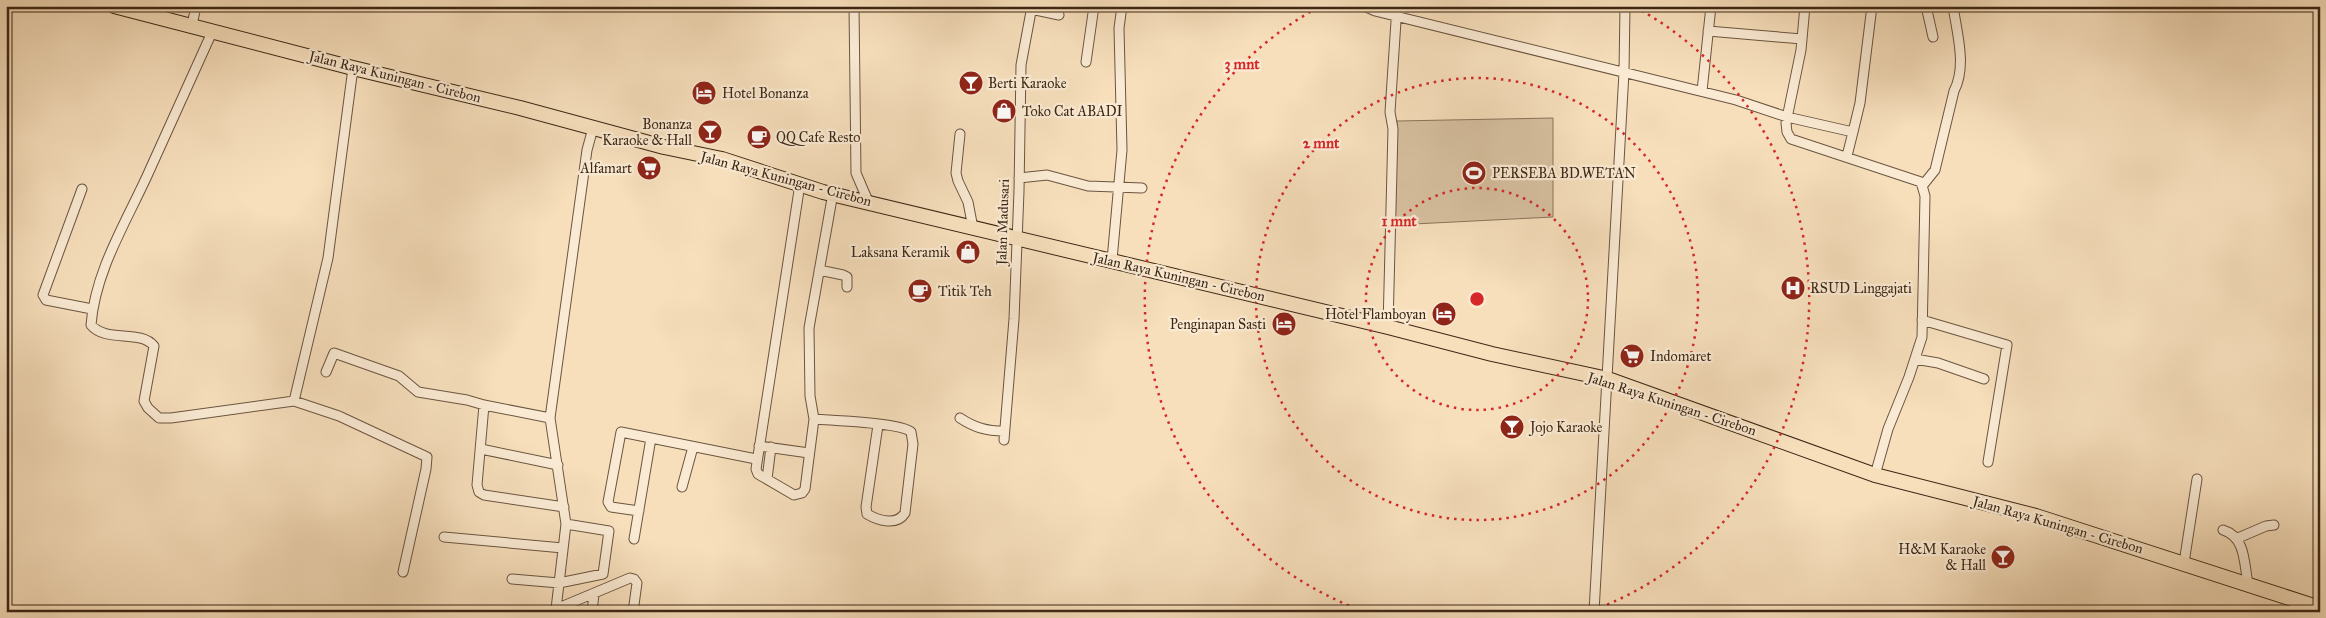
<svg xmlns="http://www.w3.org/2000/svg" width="2326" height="618" font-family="'IM FELL Great Primer',serif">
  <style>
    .green { fill: #d7c0a0; stroke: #8a745a }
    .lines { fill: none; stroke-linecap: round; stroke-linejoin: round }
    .minor-casing { stroke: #6b553f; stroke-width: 11 }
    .trunk-casing { stroke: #3c2715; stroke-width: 16 }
    .minor { stroke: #faead3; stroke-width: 9 }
    .trunk { stroke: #f7dfbc; stroke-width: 14 }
    .ring { fill: none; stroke: #d62828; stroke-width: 2.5; stroke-dasharray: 2.5 5 }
    .labels { text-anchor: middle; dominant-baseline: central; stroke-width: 4.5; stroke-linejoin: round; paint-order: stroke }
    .street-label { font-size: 14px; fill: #3c2715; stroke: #faead3 }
    .poi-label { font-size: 14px; fill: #3c2715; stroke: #faead3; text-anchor: start }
    .centre { fill: #d62828; stroke: #faead3; stroke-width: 2.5 }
    .ring-label { font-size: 15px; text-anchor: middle; font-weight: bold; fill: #d62828; stroke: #faead3; stroke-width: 4.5; stroke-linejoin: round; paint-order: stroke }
  </style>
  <rect width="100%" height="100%" fill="#f7dfbc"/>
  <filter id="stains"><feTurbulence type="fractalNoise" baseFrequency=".004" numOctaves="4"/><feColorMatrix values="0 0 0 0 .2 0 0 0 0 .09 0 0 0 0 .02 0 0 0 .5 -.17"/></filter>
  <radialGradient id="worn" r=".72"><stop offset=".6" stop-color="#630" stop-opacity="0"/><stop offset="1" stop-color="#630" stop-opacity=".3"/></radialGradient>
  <!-- green -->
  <path class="green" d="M 1553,118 L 1553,217 L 1394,225 L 1397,121 Z"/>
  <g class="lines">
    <defs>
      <path id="minor" d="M 854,6 L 856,173 L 868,201
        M 1364,6 L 1375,11 L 1736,100 L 1787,117 L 1853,132 L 1860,103 L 1872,6
        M 1805,6 L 1801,50 L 1786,123 L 1787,132 L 1791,139 L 1921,182 L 1925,196 L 1922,337 L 1909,377 L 1888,429 L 1875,475
        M 1926,6 L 1933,37
        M 1031,9 L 1059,15
        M 192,25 L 196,6
        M 213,30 C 191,79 169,128 147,176 C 125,224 95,272 91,325 C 106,343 140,329 154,346 L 144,401 L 148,408 L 159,418 L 171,418 L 294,401 L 339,416 L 427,457 L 426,469 L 403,572
        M 1708,31 L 1802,39
        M 1086,62 L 1094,6
        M 1702,91 L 1711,6
        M 960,134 L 956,173 L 958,181 L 968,202 L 973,228
        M 1847,156 L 1853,132
        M 1019,178 L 1047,175 L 1088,186 L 1142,188
        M 800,184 L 756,469 L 758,474 L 794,495 L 802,493 L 805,489 L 814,419 L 810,396 L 809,328 L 833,193
        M 1923,185 L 1935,170 L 1954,91 C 1967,66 1957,34 1953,6
        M 82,189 L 43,295 L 46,300 L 92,309
        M 1112,260 L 1122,150 L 1119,28 L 1122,6
        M 819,270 L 843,275 L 847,277 L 847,287
        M 1922,320 L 2007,345 L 1988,462
        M 1388,327 L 1393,129 L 1390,112 L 1397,6
        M 1915,359 L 1938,363 L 1984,379
        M 326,372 L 334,353 L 399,376 L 418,392 L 467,400 L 484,405 L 550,418
        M 294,401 L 328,258 L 353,68
        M 484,405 L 477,485 L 479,492 L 484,495 L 564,507
        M 960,418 C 975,428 987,431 1004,431
        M 814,419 C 830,420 903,423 911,432 L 913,444 L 905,513 C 897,526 879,521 867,514 L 866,507 L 878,425
        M 1004,440 L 1014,319 L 1019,191 L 1021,65 L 1032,6
        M 759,446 L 809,453
        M 481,449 L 558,465
        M 767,479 L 771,447
        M 682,487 L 693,447
        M 639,511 L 611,507 L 608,502 L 621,432 L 756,459
        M 2223,530 C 2246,537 2244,564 2248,584
        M 444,537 L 563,548
        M 2238,538 L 2266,526 L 2274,525
        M 634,539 L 651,438
        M 2184,563 L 2197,479
        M 512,579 L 559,583 L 603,574 L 609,531 L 566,524
        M 556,609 L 566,524 L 550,418 L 587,150 L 593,128
        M 549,612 L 630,578 L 634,579 L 637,583 L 633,612
        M 592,612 L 594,594
        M 1594,612 L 1624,72 L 1625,6"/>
      <path id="trunk" d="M 114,6 L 353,68 L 520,108 L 664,147 L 722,159 L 823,192 L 1388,327 L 1492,354 L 1608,379 L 1875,475 L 2036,516 L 2320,608"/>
    </defs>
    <!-- minor casing -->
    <use href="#minor" class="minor-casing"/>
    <!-- trunk casing -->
    <use href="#trunk" class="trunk-casing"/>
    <!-- minor -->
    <use href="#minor" class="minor"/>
    <!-- trunk -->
    <use href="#trunk" class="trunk"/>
  </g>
  <!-- distance rings -->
  <g class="ring">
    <circle cx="1477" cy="299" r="111"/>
    <circle cx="1477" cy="299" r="221"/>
    <path d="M1363 611A332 332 0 0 1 1319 7M1635 7A332 332 0 0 1 1591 611"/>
  </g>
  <!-- icons -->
  <defs>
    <symbol id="bar-disc" viewBox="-11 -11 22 22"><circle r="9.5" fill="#8f2418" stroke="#faead3"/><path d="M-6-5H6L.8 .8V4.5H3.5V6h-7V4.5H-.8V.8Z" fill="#fff"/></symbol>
    <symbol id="hotel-disc" viewBox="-11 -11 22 22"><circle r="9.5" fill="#8f2418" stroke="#faead3"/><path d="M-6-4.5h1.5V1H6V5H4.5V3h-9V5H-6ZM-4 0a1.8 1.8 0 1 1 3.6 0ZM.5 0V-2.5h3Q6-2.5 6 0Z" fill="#fff"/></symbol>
    <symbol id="shop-disc" viewBox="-11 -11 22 22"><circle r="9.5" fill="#8f2418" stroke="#faead3"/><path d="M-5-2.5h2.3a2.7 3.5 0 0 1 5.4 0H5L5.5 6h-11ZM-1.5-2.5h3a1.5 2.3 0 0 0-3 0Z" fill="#fff"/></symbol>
    <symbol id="cafe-disc" viewBox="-11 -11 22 22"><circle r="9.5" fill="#8f2418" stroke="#faead3"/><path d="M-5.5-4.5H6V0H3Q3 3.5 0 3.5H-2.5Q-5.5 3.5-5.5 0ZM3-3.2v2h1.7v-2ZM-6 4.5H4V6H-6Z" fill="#fff"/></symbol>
    <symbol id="supermarket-disc" viewBox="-11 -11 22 22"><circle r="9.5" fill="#8f2418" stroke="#faead3"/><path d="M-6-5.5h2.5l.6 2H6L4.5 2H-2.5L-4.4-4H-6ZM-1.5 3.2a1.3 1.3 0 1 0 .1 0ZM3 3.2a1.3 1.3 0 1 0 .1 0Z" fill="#fff"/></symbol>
    <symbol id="stadium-disc" viewBox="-11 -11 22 22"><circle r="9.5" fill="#8f2418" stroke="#faead3"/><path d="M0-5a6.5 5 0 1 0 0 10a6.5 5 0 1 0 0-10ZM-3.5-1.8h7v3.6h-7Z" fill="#fff"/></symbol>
    <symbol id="hospital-disc" viewBox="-11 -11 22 22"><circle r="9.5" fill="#8f2418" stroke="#faead3"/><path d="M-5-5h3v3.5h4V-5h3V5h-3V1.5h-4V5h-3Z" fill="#fff"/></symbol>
  </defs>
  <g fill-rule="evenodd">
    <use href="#bar-disc" x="957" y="69" width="28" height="28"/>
    <use href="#hotel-disc" x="690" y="79" width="28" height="28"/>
    <use href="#shop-disc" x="990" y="97" width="28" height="28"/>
    <use href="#bar-disc" x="696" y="118" width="28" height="28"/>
    <use href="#cafe-disc" x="745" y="123" width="28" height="28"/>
    <use href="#supermarket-disc" x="635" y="154" width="28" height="28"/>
    <use href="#stadium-disc" x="1460" y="159" width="28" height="28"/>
    <use href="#shop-disc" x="954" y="238" width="28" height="28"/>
    <use href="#hospital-disc" x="1779" y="274" width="28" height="28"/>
    <use href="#cafe-disc" x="906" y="277" width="28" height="28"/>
    <use href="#hotel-disc" x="1430" y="300" width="28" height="28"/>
    <use href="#hotel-disc" x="1270" y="310" width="28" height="28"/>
    <use href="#supermarket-disc" x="1618" y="342" width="28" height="28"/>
    <use href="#bar-disc" x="1498" y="413" width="28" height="28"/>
    <use href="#bar-disc" x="1989" y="543" width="28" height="28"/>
  </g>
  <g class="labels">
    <!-- street labels -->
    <g class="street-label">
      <text transform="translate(395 77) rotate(14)">Jalan Raya Kuningan - Cirebon</text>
      <text transform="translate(786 179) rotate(15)">Jalan Raya Kuningan - Cirebon</text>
      <text transform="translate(1003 222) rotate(-88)">Jalan Madusari</text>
      <text transform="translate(1179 277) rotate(13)">Jalan Raya Kuningan - Cirebon</text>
      <text transform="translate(1672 404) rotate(18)">Jalan Raya Kuningan - Cirebon</text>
      <text transform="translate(2058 525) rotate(16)">Jalan Raya Kuningan - Cirebon</text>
    </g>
    <!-- poi labels -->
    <g class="poi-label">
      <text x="988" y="83">Berti Karaoke</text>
      <text x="722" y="93">Hotel Bonanza</text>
      <text x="1022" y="111">Toko Cat ABADI</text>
      <text x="692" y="124" text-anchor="end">Bonanza<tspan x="692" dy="16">Karaoke &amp; Hall</tspan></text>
      <text x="776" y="137">QQ Cafe Resto</text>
      <text x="632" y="168" text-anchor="end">Alfamart</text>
      <text x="1492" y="173">PERSEBA BD.WETAN</text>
      <text x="950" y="252" text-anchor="end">Laksana Keramik</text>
      <text x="1810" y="288">RSUD Linggajati</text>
      <text x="938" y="291">Titik Teh</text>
      <text x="1426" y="314" text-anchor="end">Hotel Flamboyan</text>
      <text x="1266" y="324" text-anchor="end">Penginapan Sasti</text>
      <text x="1650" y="356">Indomaret</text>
      <text x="1530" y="427">Jojo Karaoke</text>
      <text x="1986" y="549" text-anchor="end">H&amp;M Karaoke<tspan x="1986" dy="16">&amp; Hall</tspan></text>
    </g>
  </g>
  <circle cx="1477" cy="299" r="8" class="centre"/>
  <g class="ring-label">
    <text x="1242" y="69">3 mnt</text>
    <text x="1321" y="148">2 mnt</text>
    <text x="1399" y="226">1 mnt</text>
  </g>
  <!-- margin -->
  <rect width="2326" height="618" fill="none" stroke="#f7dfbc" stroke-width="25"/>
  <rect x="8" y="8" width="2311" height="603" fill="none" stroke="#3c2715" stroke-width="2.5"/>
  <rect x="12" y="12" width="2301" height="593" fill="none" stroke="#3c2715"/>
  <rect width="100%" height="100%" filter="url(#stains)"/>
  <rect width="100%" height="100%" fill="url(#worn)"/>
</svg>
